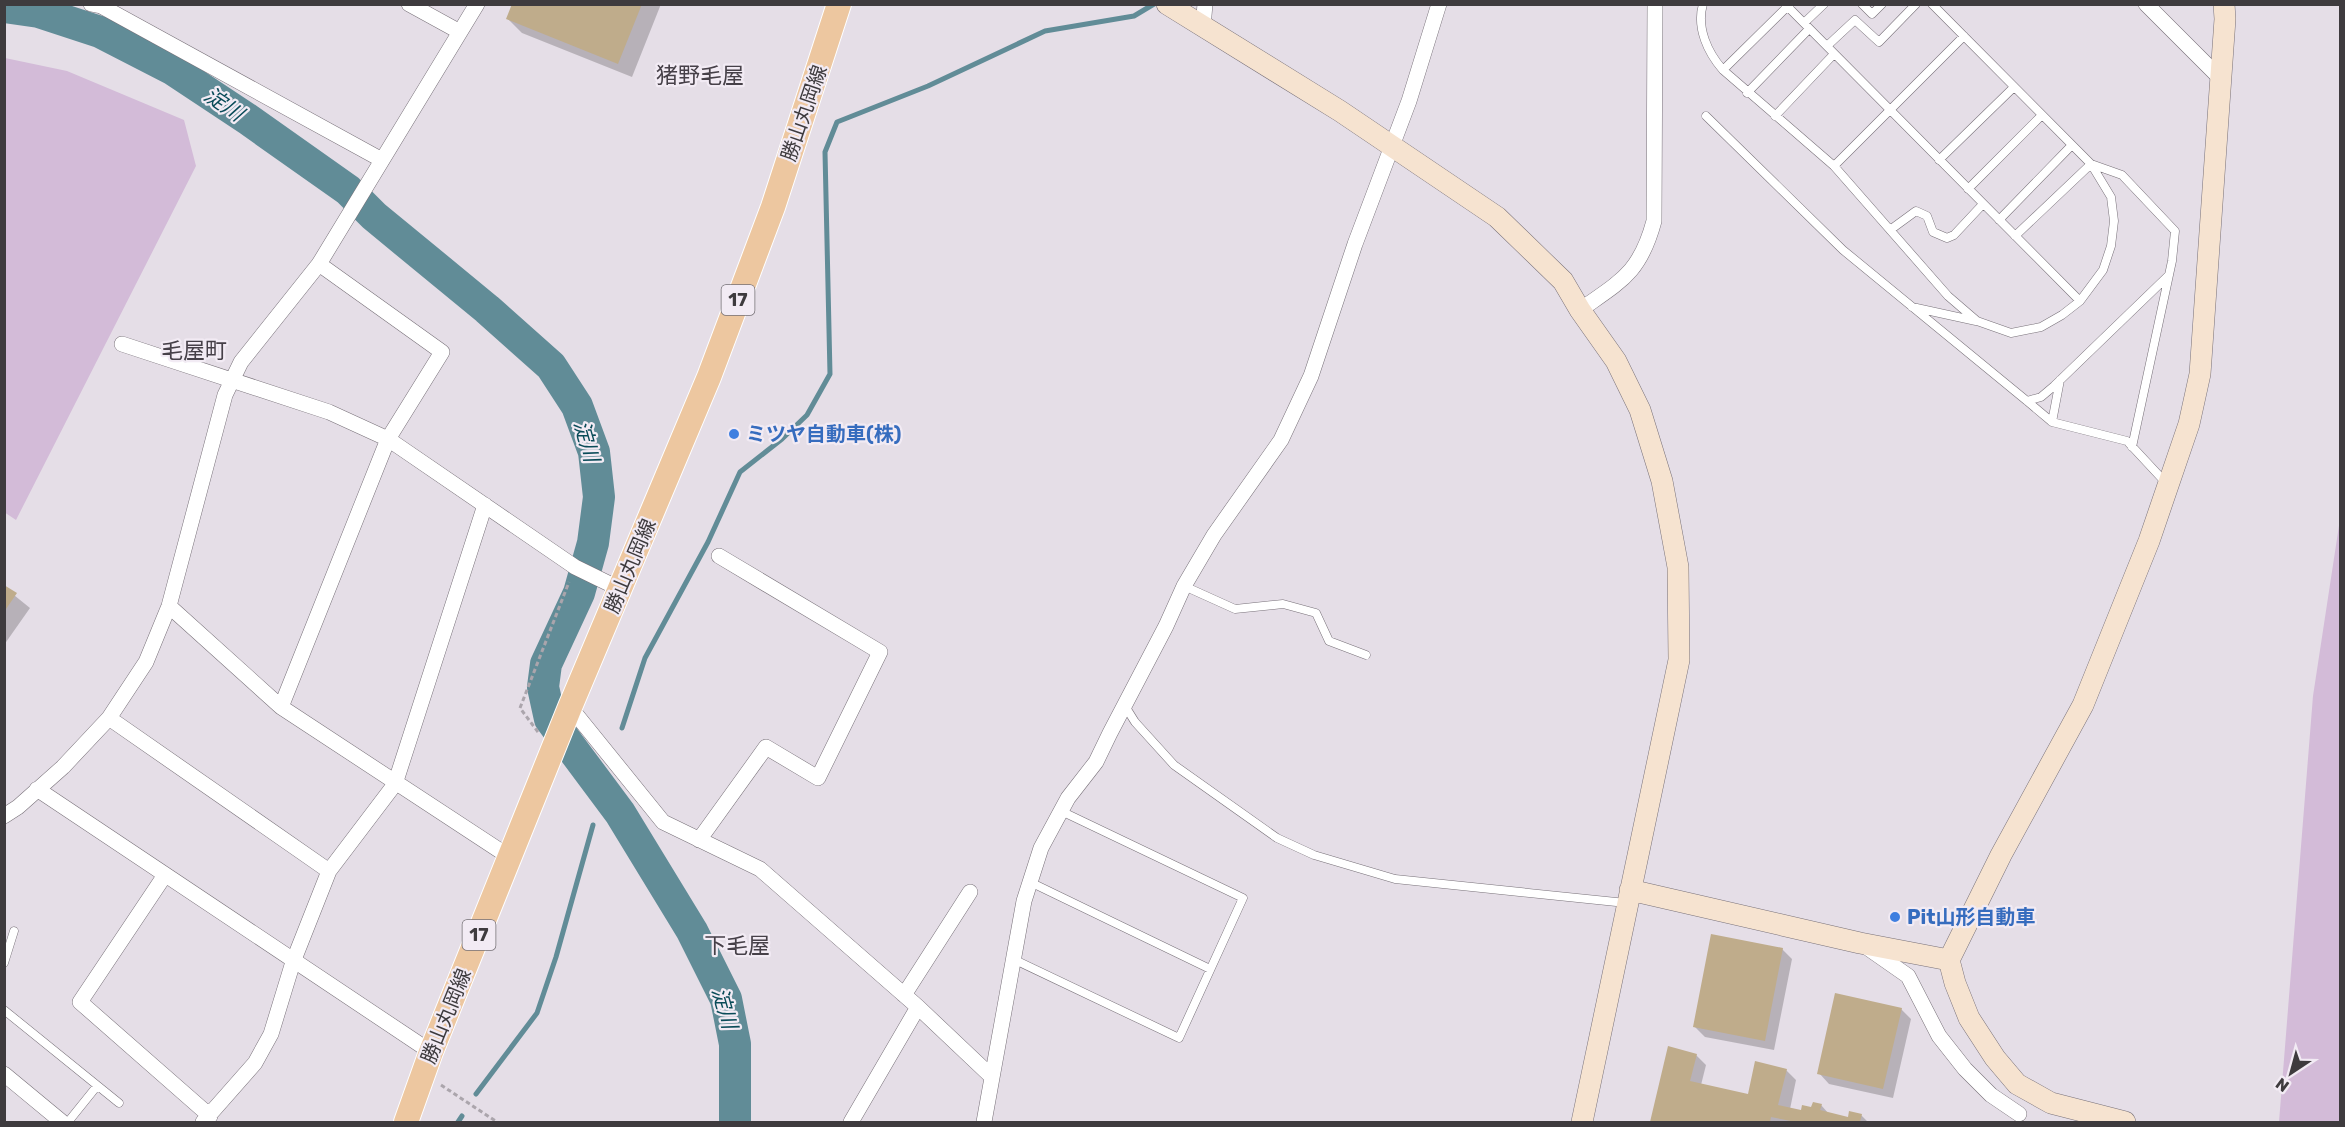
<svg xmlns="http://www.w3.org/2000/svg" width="2345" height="1127" font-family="Rubik,'Noto Sans JP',sans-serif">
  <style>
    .green { fill: #d3bbd8 }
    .shadow { fill: #0003 }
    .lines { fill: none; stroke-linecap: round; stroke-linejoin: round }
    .stream { stroke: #618c97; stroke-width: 5 }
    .river { stroke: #618c97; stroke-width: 32 }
    .building { fill: #bfac8b }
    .lane-casing { stroke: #787179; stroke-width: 9 }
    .street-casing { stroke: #787179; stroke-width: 16 }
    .secondary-casing { stroke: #787179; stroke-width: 22 }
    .primary-casing { stroke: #fff; stroke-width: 26 }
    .path { stroke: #aba5ac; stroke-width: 3; stroke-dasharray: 4.5 3; stroke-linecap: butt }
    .lane { stroke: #fff; stroke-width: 8 }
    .street { stroke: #fff; stroke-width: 15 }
    .secondary { stroke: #f6e3d0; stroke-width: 21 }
    .primary { stroke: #edc7a0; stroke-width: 24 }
    .shop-dot { fill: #3f7fe0; stroke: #f2ebf4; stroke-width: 2 }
    .labels { text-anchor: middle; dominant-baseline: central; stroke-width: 4.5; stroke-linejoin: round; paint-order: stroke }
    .shield { fill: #f2ebf4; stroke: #747075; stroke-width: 1.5 }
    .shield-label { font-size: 18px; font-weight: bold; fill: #3e3b3e }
    .street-label { font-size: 20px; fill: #3e3b3e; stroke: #f2ebf4 }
    .shop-label { font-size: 20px; font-weight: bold; fill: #366cbe; stroke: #f2ebf4; text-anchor: start }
    .water-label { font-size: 21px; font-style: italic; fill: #094b58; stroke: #f2ebf4 }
    .quarter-label { font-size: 22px; fill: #464048; stroke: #f2ebf4 }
  </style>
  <rect width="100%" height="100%" fill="#e5dee7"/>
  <!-- green -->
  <path class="green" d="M 5,58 L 67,71 L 184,120 L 196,166 L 16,520 L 4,512 Z
    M 2340,519 L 2340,1122 L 2279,1122 L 2313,696 Z"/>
  <!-- shadow -->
  <path class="shadow" d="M 514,4 L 661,4 L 632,77 L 522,33 L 508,19 Z
    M 4,587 L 30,608 L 4,645 Z
    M 1782,949 L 1792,959 L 1774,1050 L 1705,1037 L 1695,1027 Z
    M 1901,1009 L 1911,1019 L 1893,1098 L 1829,1084 L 1819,1073 Z
    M 1669,1048 L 1696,1055 L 1706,1065 L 1701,1085 L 1749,1096 L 1786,1070 L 1796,1080 L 1790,1109 L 1802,1112 L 1821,1105 L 1829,1114 L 1849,1118 L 1861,1115 L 1868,1122 L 1651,1122 Z"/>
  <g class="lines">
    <!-- stream -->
    <path class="stream" d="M 622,728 L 645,658 L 708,542 L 740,472 L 782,439 L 807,415 L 830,374 L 825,152 L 837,122 L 928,86 L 1045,31 L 1134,16 L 1154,4
      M 476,1094 L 537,1013 L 556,957 L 593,825
      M 458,1122 L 462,1116"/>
    <!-- river -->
    <path class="river" d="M 4,7 L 39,12 L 100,32 L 172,69 L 249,120 L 348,190 L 374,216 L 487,309 L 551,366 L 577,406 L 594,452 L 599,497 L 593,543 L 579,593 L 546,664 L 543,687 L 550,719 L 620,813 L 692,931 L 726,999 L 735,1044 L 735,1122"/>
  </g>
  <!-- building -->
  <path class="building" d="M 512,4 L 642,4 L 618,64 L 506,19 Z
    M 4,585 L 17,593 L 4,612 Z
    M 1711,934 L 1783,948 L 1765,1041 L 1693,1027 Z
    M 1835,993 L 1902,1008 L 1883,1089 L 1817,1074 Z
    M 1668,1046 L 1697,1054 L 1690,1081 L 1748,1094 L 1755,1061 L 1787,1069 L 1778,1105 L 1801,1110 L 1802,1105 L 1811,1107 L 1813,1102 L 1822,1104 L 1820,1110 L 1848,1117 L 1849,1111 L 1862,1114 L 1860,1122 L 1796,1122 L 1771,1117 L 1770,1122 L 1650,1122 Z"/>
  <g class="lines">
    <defs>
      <path id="lane" d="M 1703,4 C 1696,28 1708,53 1723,70 L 1834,166 L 1948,296 L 1977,321 L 2011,333 L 2041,327 L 2062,315 L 2080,301 L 2103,270 L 2111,246 L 2114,221 L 2111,197 L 2091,164 L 1932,4
        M 1785,4 L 2080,301
        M 1862,4 L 1872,14 L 1882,4
        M 1804,23 L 1824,4
        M 1827,46 L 1855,20 L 1879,42 L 1916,4
        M 1723,70 L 1790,4
        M 1747,93 L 1809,29
        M 1706,116 L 1843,250 L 2027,401 L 2052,422 L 2127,441 L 2167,484
        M 1775,116 L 1834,54
        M 1939,160 L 2014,87
        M 1834,166 L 1964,36
        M 1968,189 L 2042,115
        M 1999,220 L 2072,145
        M 1890,230 L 1916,211 L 1927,216 L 1933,232 L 1947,238 L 1954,235 L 1983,204
        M 2015,236 L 2091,164 L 2122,175 L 2175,231 L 2172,261 L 2132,447
        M 1912,307 L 1976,321
        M 2027,401 L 2041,397 L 2054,386 L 2168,276
        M 2052,422 L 2060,380
        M 1184,586 L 1235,609 L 1283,604 L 1316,613 L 1329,641 L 1366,655
        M 1125,706 L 1135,722 L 1174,765 L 1277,838 L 1314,855 L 1395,879 L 1626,903
        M 1030,882 L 1210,969
        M 1013,959 L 1179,1038 L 1243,898 L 1061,811
        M 4,963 L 14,931
        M 4,1010 L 119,1103
        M 68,1122 L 97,1086"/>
      <path id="street" d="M 91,4 L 101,6 L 382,160
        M 409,4 L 460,32
        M 2146,4 L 2221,79
        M 1203,27 L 1205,4
        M 1580,310 C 1621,281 1640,273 1654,221 L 1655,4
        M 122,344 L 329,412 L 388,439 L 575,567 L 620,589
        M 169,606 L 281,707 L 511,858
        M 281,707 L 388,439 L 442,352 L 319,264
        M 570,707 L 663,822 L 760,869 L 918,1007 L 992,1077
        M 109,718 L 329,871
        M 37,789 L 431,1052
        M 4,816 L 18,807 L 63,767 L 109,718 L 146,662 L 169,606 L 225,395 L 241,362 L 319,264 L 477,4
        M 699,840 L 766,747 L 818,778 L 880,652 L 719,556
        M 165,875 L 80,1002 L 210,1116
        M 1865,946 L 1908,976 L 1939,1036 L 1965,1069 L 1991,1095 L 2019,1114
        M 904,995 L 970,892
        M 4,1074 L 62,1122
        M 203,1122 L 255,1063 L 271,1034 L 293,962 L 329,871 L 395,784 L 485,505
        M 851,1122 L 918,1007
        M 984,1122 L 1024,901 L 1041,848 L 1068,798 L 1096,762 L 1110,733 L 1166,626 L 1184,586 L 1214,535 L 1281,440 L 1311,376 L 1355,244 L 1409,101 L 1439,4"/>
      <path id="secondary" d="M 1167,4 L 1340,111 L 1497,217 L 1563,281 L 1580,310 L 1616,361 L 1640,410 L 1662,481 L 1678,567 L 1679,660 L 1582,1122
        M 1630,890 L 1860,943 L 1949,960
        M 2125,1122 L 2051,1103 L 2017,1084 L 1995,1058 L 1969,1018 L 1955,983 L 1949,960 L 2001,855 L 2083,705 L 2149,541 L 2189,424 L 2200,374 L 2225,19 L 2224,4"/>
      <path id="primary" d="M 406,1122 L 431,1052 L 570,707 L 709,377 L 773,207 L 839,4"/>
    </defs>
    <!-- lane casing -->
    <use href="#lane" class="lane-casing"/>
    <!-- street casing -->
    <use href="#street" class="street-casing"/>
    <!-- secondary casing -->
    <use href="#secondary" class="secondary-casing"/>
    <!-- primary casing -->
    <use href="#primary" class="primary-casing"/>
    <!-- path -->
    <path class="path" d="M 538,732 L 520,708 L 569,582
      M 441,1085 L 497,1122"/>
    <!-- lane -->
    <use href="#lane" class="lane"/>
    <!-- street -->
    <use href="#street" class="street"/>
    <!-- secondary -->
    <use href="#secondary" class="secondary"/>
    <!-- primary -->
    <use href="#primary" class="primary"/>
  </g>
  <!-- markers -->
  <g class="shop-dot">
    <circle cx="734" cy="434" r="6"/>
    <circle cx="1895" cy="917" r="6"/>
  </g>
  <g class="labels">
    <!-- shield labels -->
    <g class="shield">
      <rect x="721.5" y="285" width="33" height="30" rx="4.5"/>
      <rect x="462.5" y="920" width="33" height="30" rx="4.5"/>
    </g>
    <g class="shield-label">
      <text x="738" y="300">17</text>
      <text x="479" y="935">17</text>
    </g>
    <!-- street labels -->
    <g class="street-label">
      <text transform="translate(804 113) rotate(-71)">勝山丸岡線</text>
      <text transform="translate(630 566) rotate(-67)">勝山丸岡線</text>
      <text transform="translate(446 1016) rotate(-68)">勝山丸岡線</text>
    </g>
    <!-- shop labels -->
    <g class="shop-label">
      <text x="746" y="434">ミツヤ自動車(株)</text>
      <text x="1907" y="917">Pit山形自動車</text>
    </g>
    <!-- water labels -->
    <g class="water-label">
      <text transform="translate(224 104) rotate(34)">淀川</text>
      <text transform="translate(587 441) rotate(74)">淀川</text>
      <text transform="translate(725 1008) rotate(74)">淀川</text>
    </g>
    <!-- quarter labels -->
    <g class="quarter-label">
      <text x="700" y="75">猪野毛屋</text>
      <text x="194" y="350">毛屋町</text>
      <text x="737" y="945">下毛屋</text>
    </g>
  </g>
  <!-- border -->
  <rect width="2345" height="1127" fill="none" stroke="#3e3b3e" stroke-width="12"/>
  <!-- north arrow -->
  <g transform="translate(2291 1073) rotate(216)" stroke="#f2ebf4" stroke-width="4.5" paint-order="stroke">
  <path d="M0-4.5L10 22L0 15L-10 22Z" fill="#3e3b3e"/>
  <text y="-9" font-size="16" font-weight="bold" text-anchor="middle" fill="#3e3b3e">N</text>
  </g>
</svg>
